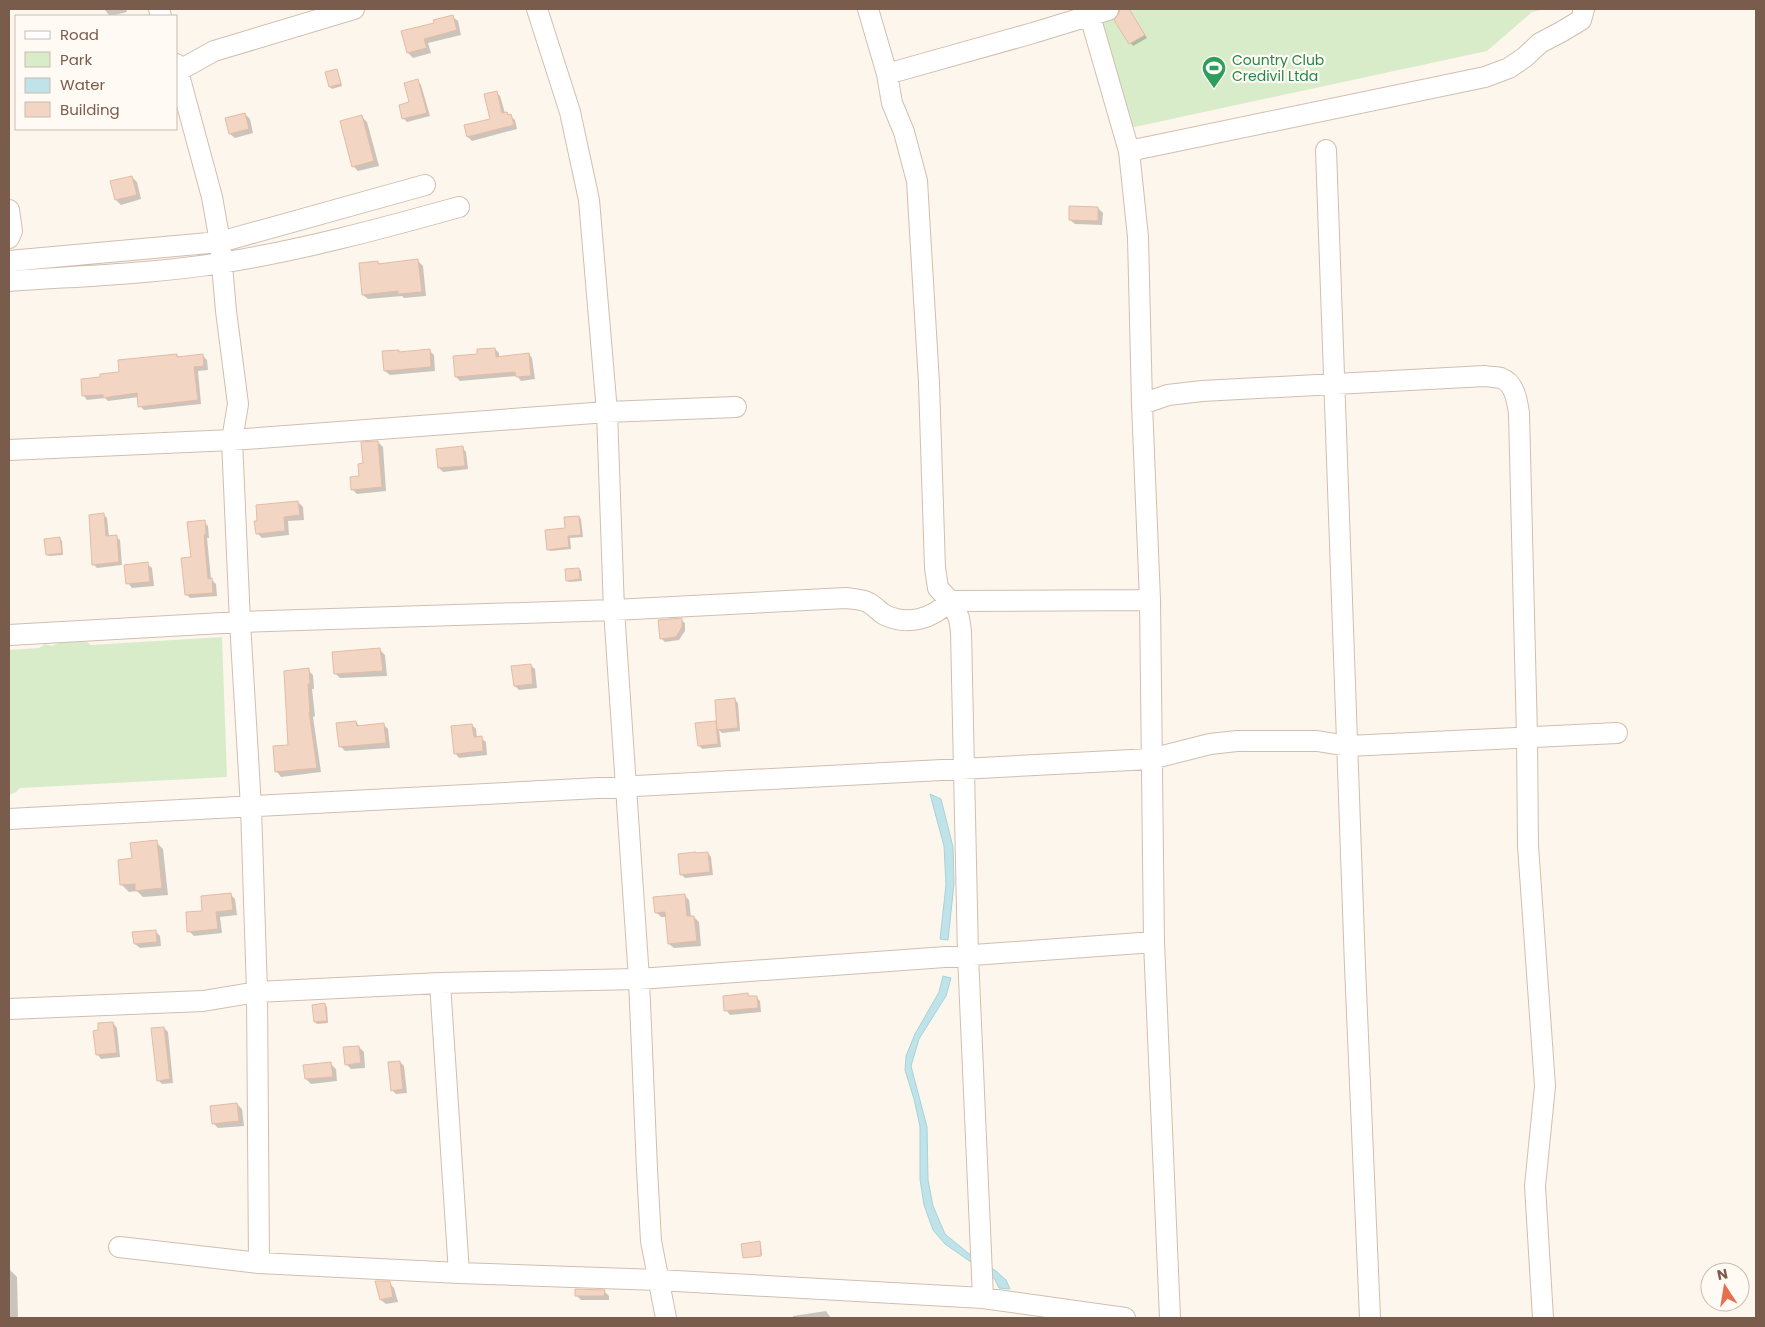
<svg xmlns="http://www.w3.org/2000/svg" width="1765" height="1327" font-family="Poppins,sans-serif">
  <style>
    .green { fill: #d8ecc9 }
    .water { fill: #bfe3e8; stroke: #a5d3da }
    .shadow { fill: #0003 }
    .building { fill: #f3d5c3; stroke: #e6bba3 }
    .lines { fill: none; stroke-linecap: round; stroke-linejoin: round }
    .minor-casing { stroke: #d1beb0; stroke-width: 22 }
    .minor { stroke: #fff; stroke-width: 20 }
    .labels { text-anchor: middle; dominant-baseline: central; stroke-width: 4.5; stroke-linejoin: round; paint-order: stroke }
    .leisure-label { font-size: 14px; fill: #27864d; stroke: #fffaf3; text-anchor: start }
  </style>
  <rect width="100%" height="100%" fill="#fdf6ec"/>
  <!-- green -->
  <path class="green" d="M 1095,9 L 1546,9 L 1532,12 L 1487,51 L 1130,128 Z
    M 222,637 L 227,777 L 20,788 L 16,792 L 9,795 L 9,650 L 39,648 L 45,644 L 52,646 L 61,642 L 87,642 L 91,645 Z"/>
  <!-- water -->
  <path class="water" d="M 930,794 L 941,799 L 953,847 L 954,884 L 948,940 L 940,939 L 946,885 L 944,846 Z
    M 943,976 L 951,978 L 946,996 L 919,1039 L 911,1066 L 927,1127 L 928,1180 L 933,1206 L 945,1234 L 973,1257 L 996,1271 L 1006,1280 L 1010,1289 L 999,1288 L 994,1278 L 945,1244 L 933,1230 L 924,1205 L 920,1179 L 920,1126 L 914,1099 L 905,1070 L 906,1056 L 915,1034 L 939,992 Z"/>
  <!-- shadow -->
  <path class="shadow" d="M 104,9 L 126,9 L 127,12 L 110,16 Z
    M 1120,9 L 1129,9 L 1147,38 L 1133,46 L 1115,20 L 1121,14 Z
    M 453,17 L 458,21 L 461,35 L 428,43 L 431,53 L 413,58 L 408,53 L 435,23 Z
    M 336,70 L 338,72 L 342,86 L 332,89 L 330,87 Z
    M 418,81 L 421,85 L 430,116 L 407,122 L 403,118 Z
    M 496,92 L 500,96 L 505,113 L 507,113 L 515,120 L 517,129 L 472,141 L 468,137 L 492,120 Z
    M 245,114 L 250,119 L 253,133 L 235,138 L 230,134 Z
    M 362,117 L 367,122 L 379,166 L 358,171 L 353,166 Z
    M 132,177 L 137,182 L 141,199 L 121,205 L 116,200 Z
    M 1098,208 L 1103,213 L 1102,225 L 1075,224 L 1070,220 Z
    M 418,261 L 423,266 L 426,296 L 404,298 L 402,296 L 368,299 L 363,295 L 378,262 L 380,265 Z
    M 495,349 L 499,353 L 499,358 L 529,354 L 532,358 L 535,379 L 521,381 L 517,376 L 460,381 L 456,377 L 479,356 Z
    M 429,350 L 434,355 L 435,371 L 390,375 L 385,371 L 398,351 L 401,353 Z
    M 177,355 L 180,358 L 203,356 L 207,360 L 208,370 L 198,371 L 201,404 L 144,410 L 140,406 L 139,397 L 108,401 L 105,398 L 87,400 L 84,396 L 102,378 Z
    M 378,442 L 383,447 L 386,491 L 357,494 L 352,489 L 361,477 L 365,464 Z
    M 462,447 L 466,452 L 468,469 L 443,472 L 439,468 Z
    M 298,502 L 303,507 L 304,520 L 288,521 L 289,535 L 262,538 L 257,533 Z
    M 103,514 L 107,518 L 109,537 L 116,537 L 120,540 L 122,565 L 97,568 L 93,564 Z
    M 579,517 L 581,519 L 583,537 L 570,538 L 571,549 L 550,551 L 548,549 Z
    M 204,522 L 208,526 L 209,538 L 207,538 L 211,579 L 216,584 L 217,596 L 190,598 L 186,594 L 192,558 Z
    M 59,539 L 62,541 L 63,555 L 49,556 L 47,554 Z
    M 147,564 L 152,568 L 154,586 L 132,588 L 128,583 Z
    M 579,569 L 581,571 L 582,581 L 569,582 L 567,580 Z
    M 681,620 L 685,623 L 685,631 L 679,640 L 665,642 L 661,638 Z
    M 380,650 L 385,655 L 387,676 L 340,678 L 335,673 Z
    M 530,665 L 535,669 L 537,688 L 519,690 L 515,686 Z
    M 308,670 L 313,675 L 314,689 L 312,689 L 315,716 L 313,717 L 321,772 L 281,777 L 277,772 L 289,746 Z
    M 734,699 L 738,703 L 740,731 L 722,733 L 719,730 L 721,747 L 702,749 L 699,745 L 715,722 L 718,725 Z
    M 356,722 L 360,727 L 383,724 L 388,729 L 390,748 L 345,751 L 340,746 Z
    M 472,725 L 476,729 L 477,738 L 481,738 L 486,742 L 487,755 L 459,758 L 455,753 Z
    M 156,842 L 163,849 L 168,895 L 143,897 L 137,891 L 129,892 L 122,885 L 133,860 Z
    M 708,853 L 711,857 L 713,875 L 685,878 L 681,874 Z
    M 230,894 L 235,899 L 237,915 L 220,917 L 222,933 L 194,936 L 189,931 L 204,912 Z
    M 684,895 L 689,900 L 691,917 L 694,917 L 699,922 L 701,946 L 674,948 L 669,944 L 666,917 L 661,917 L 656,912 Z
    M 155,931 L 160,936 L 161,946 L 140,948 L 135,944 Z
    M 747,995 L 750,997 L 756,997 L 760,1001 L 761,1012 L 730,1015 L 726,1010 Z
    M 325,1005 L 327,1007 L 328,1023 L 317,1024 L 315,1022 Z
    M 113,1023 L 117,1028 L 120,1057 L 101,1059 L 97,1054 Z
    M 164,1028 L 168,1032 L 173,1083 L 162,1084 L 158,1080 Z
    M 359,1047 L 364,1052 L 365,1068 L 351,1069 L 346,1064 Z
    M 400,1062 L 404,1066 L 407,1093 L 396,1094 L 392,1090 Z
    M 331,1064 L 336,1069 L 337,1081 L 311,1084 L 306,1079 Z
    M 237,1104 L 242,1109 L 244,1126 L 218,1128 L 213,1123 Z
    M 759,1243 L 761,1245 L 762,1255 L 744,1257 Z
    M 9,1269 L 17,1277 L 18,1318 L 9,1318 Z
    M 389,1283 L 394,1288 L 398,1302 L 386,1304 L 381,1300 Z
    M 604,1291 L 609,1296 L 609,1300 L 581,1300 L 576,1295 Z
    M 826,1311 L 831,1318 L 793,1318 L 793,1316 Z"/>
  <!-- building -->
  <path class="building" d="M 1120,9 L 1129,9 L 1145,35 L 1129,44 L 1114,20 L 1119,13 Z
    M 453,15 L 457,30 L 424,39 L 427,48 L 407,53 L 401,31 L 434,23 L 433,20 Z
    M 337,69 L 341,84 L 329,87 L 325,72 Z
    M 418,79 L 427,113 L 402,119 L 399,105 L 409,102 L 404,83 Z
    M 497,91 L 502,113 L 507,112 L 508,115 L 511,114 L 514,125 L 467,137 L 464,125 L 490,119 L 484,94 Z
    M 245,113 L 249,129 L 229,134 L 225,118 Z
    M 362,115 L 374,161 L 352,167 L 340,121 Z
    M 132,176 L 137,195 L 115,200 L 110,181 Z
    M 1069,206 L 1098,207 L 1098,221 L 1069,220 Z
    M 418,259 L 422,292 L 398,294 L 398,291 L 362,295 L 359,263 L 378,261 L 378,264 Z
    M 495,348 L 496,357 L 529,353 L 531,376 L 516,377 L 515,372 L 455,377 L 453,356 L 477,354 L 477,349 Z
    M 430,349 L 431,367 L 384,371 L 382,351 L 399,350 L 399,352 Z
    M 177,354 L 177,357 L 203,354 L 204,366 L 194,367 L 198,400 L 138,407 L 137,393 L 103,398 L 103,395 L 82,396 L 81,379 L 100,377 L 100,374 L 119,372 L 118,360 Z
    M 378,441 L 382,487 L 351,490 L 350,477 L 359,476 L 358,464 L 363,463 L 361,442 Z
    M 463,446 L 465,466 L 438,468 L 436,449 Z
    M 298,501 L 300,515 L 284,517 L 285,531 L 256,534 L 254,521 L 257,521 L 256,505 Z
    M 104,513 L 106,536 L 117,535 L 119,562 L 92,565 L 89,515 Z
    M 579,516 L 581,535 L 568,536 L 569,547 L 547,550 L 545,530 L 565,528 L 564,517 Z
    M 205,520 L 206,534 L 204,535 L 208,579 L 212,578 L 213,593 L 185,595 L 181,558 L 191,557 L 187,522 Z
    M 60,537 L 62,553 L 46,555 L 44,539 Z
    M 148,562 L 150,582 L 126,584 L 124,565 Z
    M 579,568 L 580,579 L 566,581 L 565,569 Z
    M 682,618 L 682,627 L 676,637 L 660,639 L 658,620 Z
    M 380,648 L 383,671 L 334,674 L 332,652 Z
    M 531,664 L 533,684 L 514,686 L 511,666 Z
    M 309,668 L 310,684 L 308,684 L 310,712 L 309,712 L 317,768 L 275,772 L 273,746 L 288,745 L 284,671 Z
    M 735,698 L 738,728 L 717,730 L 715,700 Z
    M 356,721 L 357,726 L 384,723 L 386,743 L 339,747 L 336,723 Z
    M 716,721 L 718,744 L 698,746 L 695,723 Z
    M 472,724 L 474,737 L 482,736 L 483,751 L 454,754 L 451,726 Z
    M 157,840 L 162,888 L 135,891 L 135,884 L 120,885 L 118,860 L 132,858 L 130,843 Z
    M 696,852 L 696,853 L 708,852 L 710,872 L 680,875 L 678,854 Z
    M 231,893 L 233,910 L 216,912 L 218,929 L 187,932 L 186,912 L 202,911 L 201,896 Z
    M 685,894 L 687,916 L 694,916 L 697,941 L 668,944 L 665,912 L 655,913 L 653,897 Z
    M 156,930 L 157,942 L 134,944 L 132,932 Z
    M 748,993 L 748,996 L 757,996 L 758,1008 L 724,1011 L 723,996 Z
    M 325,1003 L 327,1021 L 314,1022 L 312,1005 Z
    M 113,1022 L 117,1053 L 96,1055 L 93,1031 L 98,1030 L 98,1023 Z
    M 164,1027 L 170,1079 L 157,1081 L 151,1028 Z
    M 359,1046 L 361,1063 L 345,1065 L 343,1047 Z
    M 400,1061 L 403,1089 L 391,1091 L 388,1062 Z
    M 331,1062 L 333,1077 L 305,1079 L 303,1065 Z
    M 237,1103 L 239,1121 L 212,1124 L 210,1106 Z
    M 760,1241 L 761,1256 L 743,1258 L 741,1244 Z
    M 375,1281 L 390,1281 L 393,1297 L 380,1300 Z
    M 575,1289 L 605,1290 L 604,1296 L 575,1296 Z"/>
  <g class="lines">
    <defs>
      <path id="minor" d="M 159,9 L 161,16
        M 537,9 L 570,112 L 589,200 L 607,412 L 614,610 L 639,979 L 647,1169 L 651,1241 L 666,1318
        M 868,9 L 887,74
        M 1088,9 L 1129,151 L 1138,237 L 1142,404 L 1150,600 L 1154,942 L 1170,1318
        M 178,71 L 214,51 L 354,9
        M 1326,150 L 1355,966 L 1370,1318
        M 1129,151 L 1485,77 L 1509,68 L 1525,57 L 1540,43 L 1561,32 L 1581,20 L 1584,9
        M 9,210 L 12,231 L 9,238
        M 9,261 L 220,242 L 212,197 L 176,64
        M 9,281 C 80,276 151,274 221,263 C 302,250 380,229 459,207
        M 1142,404 L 1168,395 L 1202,391 L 1485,376 C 1490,377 1497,377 1501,378 C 1515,383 1517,401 1519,413 L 1527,736 L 1528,846 L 1545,1086 L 1535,1186 L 1543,1318
        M 9,450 L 232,440 L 607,412 L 736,407
        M 9,635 L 240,622 L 614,610 L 846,598 C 853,599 863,599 869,603 C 875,606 879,612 885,615 C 908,626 932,619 950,601 L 1150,600
        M 9,819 L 1151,759 L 1210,744 L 1237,741 L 1317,741 L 1348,746 L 1617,733
        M 440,983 L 459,1273
        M 9,1009 L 203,1001 L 257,992 L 440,983 L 639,979 L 1154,942
        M 119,1247 L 259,1263 L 459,1273 L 658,1280 L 983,1298 L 1125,1318
        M 259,1263 L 257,992 L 251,807 L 240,622 L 232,440 L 238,404 L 226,311 L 220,242 L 425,185
        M 983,1298 L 968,955 L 961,631 L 959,618 L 950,601 L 938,588 L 935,568 L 929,383 L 917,181 L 904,132 L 892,103 L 887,74 L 1033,33 L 1108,10"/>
    </defs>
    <!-- minor casing -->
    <use href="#minor" class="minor-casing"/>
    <!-- minor -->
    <use href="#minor" class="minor"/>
  </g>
  <!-- icons -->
  <defs>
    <symbol id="stadium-pin" viewBox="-11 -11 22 30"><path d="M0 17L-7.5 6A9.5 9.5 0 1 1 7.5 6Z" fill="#2e9e5b" stroke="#fffaf3"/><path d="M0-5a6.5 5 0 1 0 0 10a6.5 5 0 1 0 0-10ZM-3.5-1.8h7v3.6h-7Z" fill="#fff"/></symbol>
  </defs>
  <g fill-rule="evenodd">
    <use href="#stadium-pin" x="1200" y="54" width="28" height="38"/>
  </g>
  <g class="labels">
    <!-- leisure labels -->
    <g class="leisure-label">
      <text x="1232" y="60">Country Club<tspan x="1232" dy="16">Credivil Ltda</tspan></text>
    </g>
  </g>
  <!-- border -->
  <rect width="1765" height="1327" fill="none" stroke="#7a5c4d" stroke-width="20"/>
  <!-- legend -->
  <rect x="15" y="15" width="162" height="115" fill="#fffaf3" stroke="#cabbb1"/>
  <rect x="25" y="31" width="25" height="8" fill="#ffffff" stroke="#cabbb1"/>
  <text x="60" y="40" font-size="15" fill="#7a5c4d">Road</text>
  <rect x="25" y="52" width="25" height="15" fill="#d8ecc9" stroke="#cabbb1"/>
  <text x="60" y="65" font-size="15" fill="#7a5c4d">Park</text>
  <rect x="25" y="78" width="25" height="15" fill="#bfe3e8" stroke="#cabbb1"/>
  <text x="60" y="90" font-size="15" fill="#7a5c4d">Water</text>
  <rect x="25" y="102" width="25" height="15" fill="#f3d5c3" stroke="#cabbb1"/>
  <text x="60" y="115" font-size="15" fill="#7a5c4d">Building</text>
  <!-- north arrow -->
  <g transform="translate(1725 1287) rotate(348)"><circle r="24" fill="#fffaf3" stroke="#cabbb1"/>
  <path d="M0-4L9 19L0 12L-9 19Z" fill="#e76f51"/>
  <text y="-8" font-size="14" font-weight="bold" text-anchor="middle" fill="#7a5c4d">N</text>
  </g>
</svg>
